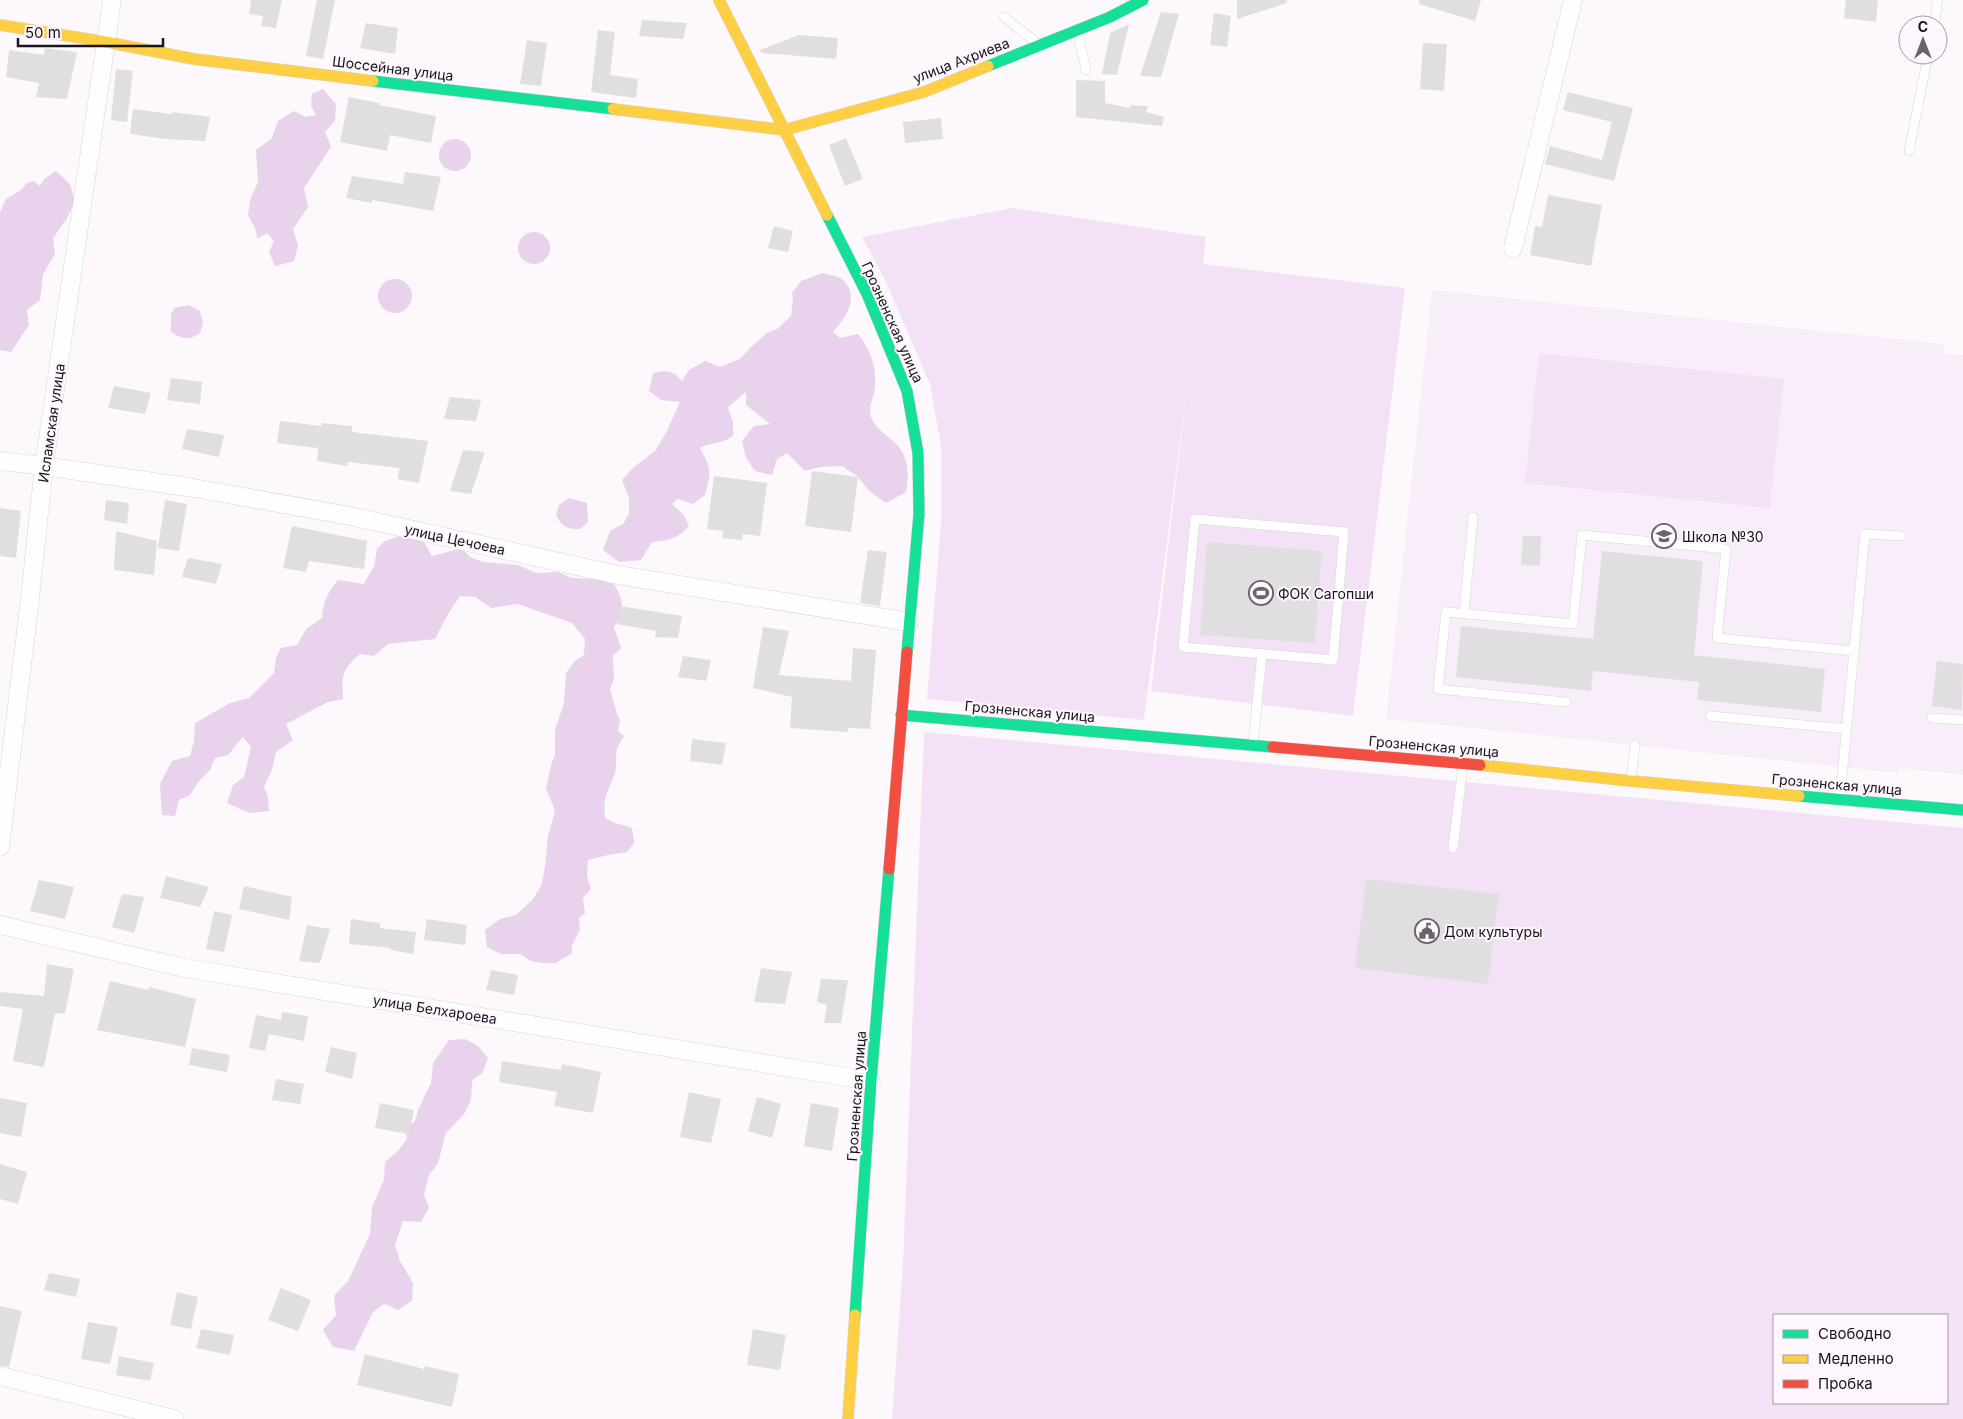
<svg xmlns="http://www.w3.org/2000/svg" width="1963" height="1419" font-family="Inter,sans-serif">
  <style>
    .built { fill: #f8eef9 }
    .green { fill: #f3e2f5; fill-rule: evenodd }
    .forest { fill: #e9d2ec }
    .building { fill: #e1dee2 }
    .lines { fill: none; stroke-linecap: round; stroke-linejoin: round }
    .lane-casing { stroke: #d8d5d8; stroke-width: 10 }
    .street-casing { stroke: #d8d5d8; stroke-width: 19 }
    .fast-casing { stroke: #d8d5d8; stroke-width: 12 }
    .slow-casing { stroke: #d8d5d8; stroke-width: 12 }
    .jam-casing { stroke: #d8d5d8; stroke-width: 12 }
    .lane { stroke: #fffeff; stroke-width: 9 }
    .street { stroke: #fffeff; stroke-width: 18 }
    .fast { stroke: #16e098; stroke-width: 11 }
    .slow { stroke: #ffcf43; stroke-width: 11 }
    .jam { stroke: #f24e42; stroke-width: 11 }
    .labels { text-anchor: middle; dominant-baseline: central; stroke-width: 4; stroke-linejoin: round; paint-order: stroke }
    .street-label { font-size: 14px; fill: #181518; stroke: #fdf6fe }
    .poi-label { font-size: 14px; fill: #181518; stroke: #fdf6fe; text-anchor: start }
  </style>
  <rect width="100%" height="100%" fill="#fcf8fc"/>
  <!-- built -->
  <path class="built" d="M 1432,290 L 1944,344 L 1943,353 L 1963,355 L 1963,775 L 1899,768 L 1898,773 L 1386,719 Z"/>
  <!-- green -->
  <path class="green" d="M 1012,208 L 1206,237 L 1203,264 L 1405,288 L 1353,716 L 1151,691 L 1189,373 L 1144,720 L 927,699 L 941,522 L 941,445 L 930,384 L 886,282 L 862,237 Z
    M 1539,353 L 1784,379 L 1770,508 L 1525,483 Z
    M 924,732 L 1963,828 L 1963,1419 L 892,1419 L 903,1263 ZM 1774,1315 L 1947,1315 L 1947,1403 L 1774,1403 Z"/>
  <!-- forest -->
  <path class="forest" d="M 323,89 L 336,104 L 335,121 L 325,132 L 331,147 L 304,188 L 308,207 L 293,229 L 298,245 L 294,261 L 275,266 L 269,252 L 274,241 L 267,233 L 257,239 L 256,230 L 248,215 L 250,200 L 258,182 L 256,150 L 272,138 L 278,121 L 294,111 L 305,117 L 316,115 L 311,106 L 312,94 Z
    M439 155a16 16 0 1 1 32 0a16 16 0 1 1-32 0Z
    M 56,171 L 70,184 L 75,202 L 66,220 L 53,238 L 55,254 L 43,274 L 40,300 L 27,310 L 29,325 L 11,352 L 0,350 L 0,212 L 6,199 L 21,190 L 27,183 L 33,181 L 40,186 L 44,179 Z
    M518 248a16 16 0 1 1 32 0a16 16 0 1 1-32 0Z
    M 823,273 C 828,275 838,276 842,279 C 861,296 846,318 833,332 L 840,338 L 858,334 C 870,349 877,367 875,387 C 874,397 868,407 871,417 C 876,430 888,435 897,445 C 909,457 909,477 906,492 L 886,503 L 869,491 L 858,477 L 842,466 L 821,467 L 805,471 L 787,453 L 777,459 L 772,475 L 755,471 L 746,458 L 742,441 L 754,426 L 770,424 L 746,405 L 746,392 L 728,407 L 733,422 L 733,436 C 722,444 711,442 700,448 C 712,469 711,473 705,495 L 693,504 L 678,499 L 672,504 L 684,515 L 689,526 C 677,539 670,540 652,542 L 641,560 L 619,562 L 603,550 L 610,531 L 623,524 L 629,514 L 629,498 L 622,480 L 634,467 L 655,451 L 667,431 L 680,402 L 661,400 L 649,391 L 653,373 C 666,370 673,370 682,381 L 689,370 L 705,361 L 720,367 L 740,359 L 751,347 L 767,333 L 777,329 L 791,316 L 793,301 L 792,293 L 801,281 Z
    M378 296a17 17 0 1 1 34 0a17 17 0 1 1-34 0Z
    M 189,305 L 200,311 L 203,323 L 200,333 C 188,341 183,339 171,332 L 171,314 L 174,308 Z
    M 569,498 L 587,503 L 588,522 L 580,529 C 567,529 562,527 556,515 L 559,505 Z
    M 402,535 L 424,542 L 432,556 L 462,548 L 470,557 L 483,562 L 518,565 L 536,573 L 558,572 L 572,578 L 596,579 L 614,584 C 624,602 625,609 614,627 L 621,648 L 613,656 L 614,679 L 610,689 L 617,714 L 620,720 L 618,731 L 624,736 C 622,740 618,745 617,750 C 615,757 617,765 615,773 C 608,794 603,793 605,818 L 612,822 L 632,828 L 634,843 L 627,852 L 608,855 L 588,860 L 587,876 L 591,889 L 583,898 L 585,913 L 579,918 L 580,930 L 572,945 L 572,953 L 556,963 L 543,963 L 531,961 L 520,954 L 501,954 L 487,947 L 485,930 L 500,919 L 516,915 L 533,899 L 542,884 L 545,866 L 548,836 L 555,811 L 546,788 L 552,762 L 555,755 L 555,730 L 564,703 L 566,673 L 575,661 L 584,655 L 585,639 L 572,623 L 518,604 L 491,608 L 475,597 L 460,596 L 448,614 L 435,639 L 388,644 L 374,656 L 360,654 C 341,671 342,674 343,699 L 328,702 L 286,724 L 293,740 L 276,752 L 272,770 L 264,787 L 268,797 L 269,811 L 249,813 L 227,803 L 233,785 L 244,777 L 251,747 L 243,737 L 228,755 L 215,758 L 210,770 L 200,780 L 190,795 L 179,800 L 175,816 L 162,815 L 160,784 L 172,761 L 190,756 L 194,741 L 195,723 L 230,703 L 249,698 L 274,673 L 276,658 L 281,648 L 297,645 L 306,629 L 322,618 C 323,602 328,592 338,580 L 364,584 L 374,566 L 377,549 L 385,541 Z
    M 465,1039 L 478,1046 L 488,1058 L 483,1072 L 472,1081 L 471,1100 L 464,1114 L 446,1133 L 438,1163 L 429,1175 L 424,1195 L 429,1208 L 421,1222 L 403,1221 L 395,1245 L 400,1261 L 413,1283 L 412,1301 L 398,1310 L 384,1304 L 373,1312 L 354,1351 L 333,1347 L 323,1330 L 336,1315 L 334,1296 L 348,1281 L 370,1234 L 372,1207 L 384,1180 L 385,1162 L 398,1151 L 407,1139 L 405,1129 L 415,1121 L 418,1110 L 431,1083 L 433,1063 L 449,1040 Z"/>
  <!-- building -->
  <path class="building" d="M 251,0 L 282,0 L 276,28 L 261,26 L 263,16 L 249,14 Z
    M 317,0 L 335,0 L 323,59 L 306,56 Z
    M 1237,0 L 1286,0 L 1287,3 L 1237,19 Z
    M 1419,0 L 1481,0 L 1475,21 L 1419,4 Z
    M 1846,0 L 1878,0 L 1876,22 L 1844,18 Z
    M 1161,12 L 1179,14 L 1161,77 L 1140,76 Z
    M 1214,13 L 1231,16 L 1227,47 L 1210,45 Z
    M 642,20 L 687,23 L 683,39 L 639,36 Z
    M 366,23 L 398,28 L 395,54 L 360,48 Z
    M 1129,24 L 1117,75 L 1102,74 L 1110,33 Z
    M 598,30 L 615,32 L 610,75 L 638,79 L 636,98 L 591,92 Z
    M 799,35 L 838,38 L 836,59 L 762,53 L 760,50 Z
    M 527,40 L 547,43 L 541,86 L 520,84 Z
    M 1423,43 L 1447,44 L 1444,91 L 1420,89 Z
    M 45,48 L 77,52 L 67,99 L 36,97 L 39,83 L 6,77 L 9,50 L 44,55 Z
    M 116,69 L 133,71 L 127,122 L 111,120 Z
    M 1076,80 L 1105,81 L 1105,103 L 1130,108 L 1131,105 L 1148,106 L 1146,112 L 1164,117 L 1162,126 L 1076,117 Z
    M 1568,92 L 1633,108 L 1614,181 L 1545,164 L 1550,146 L 1602,160 L 1612,122 L 1563,110 Z
    M 349,97 L 379,103 L 379,105 L 436,116 L 431,143 L 390,135 L 387,151 L 340,142 Z
    M 133,109 L 172,114 L 173,112 L 210,117 L 205,141 L 166,139 L 130,134 Z
    M 941,118 L 943,139 L 905,143 L 903,122 Z
    M 846,138 L 863,179 L 845,186 L 829,145 Z
    M 405,172 L 441,177 L 433,211 L 372,200 L 372,203 L 346,198 L 352,176 L 403,184 Z
    M 1548,195 L 1602,205 L 1591,266 L 1530,255 L 1535,226 L 1542,227 Z
    M 774,226 L 793,231 L 788,252 L 768,248 Z
    M 171,378 L 202,382 L 200,404 L 167,400 Z
    M 114,386 L 151,393 L 145,414 L 108,408 Z
    M 450,397 L 481,400 L 476,421 L 444,419 Z
    M 280,421 L 321,426 L 322,423 L 352,426 L 352,432 L 428,441 L 419,483 L 397,479 L 400,468 L 348,462 L 347,466 L 317,461 L 318,448 L 277,443 Z
    M 187,429 L 224,435 L 219,457 L 182,449 Z
    M 463,450 L 485,452 L 471,494 L 450,491 Z
    M 812,471 L 858,477 L 851,532 L 805,526 Z
    M 714,476 L 767,483 L 760,536 L 743,534 L 742,540 L 722,538 L 723,531 L 707,529 Z
    M 106,500 L 129,503 L 127,524 L 104,520 Z
    M 165,500 L 187,504 L 179,551 L 158,548 Z
    M 0,508 L 21,511 L 16,558 L 0,556 Z
    M 292,526 L 367,541 L 364,569 L 309,561 L 306,572 L 283,568 Z
    M 116,531 L 157,541 L 154,575 L 114,570 Z
    M 1523,536 L 1541,536 L 1540,566 L 1521,565 Z
    M 1207,542 L 1322,551 L 1315,643 L 1200,635 Z
    M 868,550 L 887,552 L 880,606 L 860,603 Z
    M 1602,551 L 1703,561 L 1694,655 L 1825,669 L 1821,712 L 1697,700 L 1699,682 L 1593,671 L 1591,691 L 1456,677 L 1461,626 L 1593,639 Z
    M 188,558 L 222,564 L 216,584 L 182,577 Z
    M 619,606 L 682,616 L 678,638 L 655,637 L 656,631 L 617,624 Z
    M 763,627 L 789,631 L 779,675 L 851,681 L 853,648 L 876,650 L 870,729 L 848,728 L 848,732 L 790,728 L 792,697 L 753,688 Z
    M 683,656 L 711,660 L 706,681 L 678,677 Z
    M 1937,661 L 1963,664 L 1962,710 L 1932,706 Z
    M 692,739 L 726,743 L 722,765 L 690,761 Z
    M 166,876 L 209,887 L 200,907 L 160,898 Z
    M 1366,879 L 1499,894 L 1488,984 L 1355,968 Z
    M 39,880 L 74,887 L 65,919 L 30,911 Z
    M 244,886 L 292,897 L 289,920 L 239,909 Z
    M 122,894 L 144,897 L 134,933 L 112,927 Z
    M 214,911 L 232,915 L 224,952 L 206,949 Z
    M 351,919 L 380,923 L 380,928 L 416,932 L 413,954 L 390,950 L 391,948 L 349,944 Z
    M 427,919 L 467,925 L 465,945 L 424,940 Z
    M 307,925 L 330,929 L 320,963 L 299,961 Z
    M 47,964 L 74,969 L 65,1014 L 55,1013 L 44,1067 L 13,1061 L 23,1009 L 0,1006 L 0,992 L 44,996 Z
    M 761,968 L 792,972 L 785,1004 L 754,1002 Z
    M 491,970 L 518,975 L 514,995 L 486,990 Z
    M 821,979 L 848,980 L 841,1023 L 824,1023 L 827,1005 L 817,1002 Z
    M 110,981 L 148,990 L 149,987 L 196,999 L 185,1047 L 97,1030 Z
    M 282,1012 L 308,1016 L 304,1041 L 269,1034 L 265,1051 L 249,1048 L 256,1015 L 281,1020 Z
    M 331,1047 L 357,1053 L 352,1079 L 325,1072 Z
    M 192,1048 L 230,1055 L 227,1072 L 189,1065 Z
    M 502,1061 L 561,1070 L 562,1064 L 601,1072 L 593,1113 L 554,1106 L 557,1092 L 499,1082 Z
    M 276,1079 L 304,1084 L 300,1104 L 272,1100 Z
    M 689,1092 L 721,1099 L 711,1143 L 680,1137 Z
    M 757,1097 L 781,1104 L 772,1138 L 748,1131 Z
    M 0,1098 L 27,1103 L 21,1137 L 0,1133 Z
    M 380,1103 L 414,1110 L 409,1134 L 375,1128 Z
    M 811,1103 L 839,1108 L 832,1151 L 804,1146 Z
    M 0,1164 L 27,1172 L 18,1204 L 0,1199 Z
    M 49,1273 L 80,1279 L 76,1297 L 44,1290 Z
    M 281,1288 L 311,1300 L 298,1331 L 268,1320 Z
    M 177,1292 L 198,1297 L 191,1329 L 170,1325 Z
    M 0,1306 L 22,1311 L 9,1367 L 0,1366 Z
    M 88,1322 L 118,1327 L 110,1364 L 81,1359 Z
    M 201,1329 L 234,1335 L 230,1355 L 196,1348 Z
    M 753,1329 L 786,1335 L 780,1370 L 747,1365 Z
    M 365,1354 L 424,1369 L 425,1366 L 459,1374 L 452,1407 L 357,1385 Z
    M 119,1356 L 154,1363 L 150,1381 L 116,1375 Z"/>
  <g class="lines">
    <defs>
      <path id="lane" d="M 1004,17 L 1037,43
        M 1934,25 L 1938,0
        M 1077,31 L 1086,70
        M 1909,151 L 1928,55
        M 1195,519 L 1344,532 L 1333,660 L 1183,647 Z
        M 1464,613 L 1473,517
        M 1854,651 L 1865,534 L 1901,536
        M 1566,702 L 1438,689 L 1446,612 L 1573,624 L 1582,535 L 1726,549 L 1717,638 L 1854,651 L 1840,797
        M 1710,716 L 1847,729
        M 1932,718 L 1963,720
        M 1253,743 L 1262,654
        M 1631,780 L 1635,745
        M 1453,848 L 1463,766"/>
      <path id="street" d="M 1513,248 L 1573,0
        M 0,461 L 44,466 L 194,488 L 350,516 L 618,575 L 909,622
        M 0,847 L 29,607 L 44,466 L 112,0
        M 0,925 L 185,968 L 871,1081
        M 0,1376 L 174,1419"/>
      <path id="fast" d="M 988,66 L 1110,17 L 1143,0
        M 373,81 L 613,109
        M 827,215 L 867,294 L 907,391 L 918,453 L 919,514 L 907,652
        M 901,715 L 1273,747
        M 1799,796 L 1963,810
        M 855,1315 L 871,1081 L 889,869"/>
      <path id="slow" d="M 719,0 L 827,215
        M 0,25 L 106,42 L 194,59 L 373,81
        M 613,109 L 784,130 L 924,92 L 988,66
        M 1480,765 L 1631,781 L 1799,796
        M 848,1419 L 855,1315"/>
      <path id="jam" d="M 1273,747 L 1480,765
        M 889,869 L 907,652"/>
    </defs>
    <!-- lane casing -->
    <use href="#lane" class="lane-casing"/>
    <!-- street casing -->
    <use href="#street" class="street-casing"/>
    <!-- fast casing -->
    <use href="#fast" class="fast-casing"/>
    <!-- slow casing -->
    <use href="#slow" class="slow-casing"/>
    <!-- jam casing -->
    <use href="#jam" class="jam-casing"/>
    <!-- lane -->
    <use href="#lane" class="lane"/>
    <!-- street -->
    <use href="#street" class="street"/>
    <!-- fast -->
    <use href="#fast" class="fast"/>
    <!-- slow -->
    <use href="#slow" class="slow"/>
    <!-- jam -->
    <use href="#jam" class="jam"/>
  </g>
  <!-- icons -->
  <defs>
    <symbol id="school-ring" viewBox="-11 -11 22 22"><circle r="9.5" fill="#fdf6fe" stroke="#686468" stroke-width="1.5"/><path d="M0-5L7-2L0 1L-7-2ZM-4 1L0 2.5L4 1V4Q0 6-4 4Z" fill="#686468"/></symbol>
    <symbol id="stadium-ring" viewBox="-11 -11 22 22"><circle r="9.5" fill="#fdf6fe" stroke="#686468" stroke-width="1.5"/><path d="M0-5a6.5 5 0 1 0 0 10a6.5 5 0 1 0 0-10ZM-3.5-1.8h7v3.6h-7Z" fill="#686468"/></symbol>
    <symbol id="civic-ring" viewBox="-11 -11 22 22"><circle r="9.5" fill="#fdf6fe" stroke="#686468" stroke-width="1.5"/><path d="M-.6-6.5H3V-4.5H.6V-3L4-1V1h2V6H-6V1h2V-1L-.6-3ZM-1.2 2.5V6h2.4V2.5Z" fill="#686468"/></symbol>
  </defs>
  <g fill-rule="evenodd">
    <use href="#school-ring" x="1650" y="522" width="28" height="28"/>
    <use href="#stadium-ring" x="1247" y="579" width="28" height="28"/>
    <use href="#civic-ring" x="1413" y="917" width="28" height="28"/>
  </g>
  <g class="labels">
    <!-- street labels -->
    <g class="street-label">
      <text transform="translate(961 60) rotate(-21)">улица Ахриева</text>
      <text transform="translate(393 68) rotate(7)">Шоссейная улица</text>
      <text transform="translate(893 322) rotate(66)">Грозненская улица</text>
      <text transform="translate(51 423) rotate(-82)">Исламская улица</text>
      <text transform="translate(455 539) rotate(12)">улица Цечоева</text>
      <text transform="translate(1030 711) rotate(5)">Грозненская улица</text>
      <text transform="translate(1434 746) rotate(5)">Грозненская улица</text>
      <text transform="translate(1837 784) rotate(5)">Грозненская улица</text>
      <text transform="translate(435 1009) rotate(9)">улица Белхароева</text>
      <text transform="translate(856 1096) rotate(-86)">Грозненская улица</text>
    </g>
    <!-- poi labels -->
    <g class="poi-label">
      <text x="1682" y="536">Школа №30</text>
      <text x="1278" y="593">ФОК Сагопши</text>
      <text x="1444" y="931">Дом культуры</text>
    </g>
  </g>
  <!-- legend -->
  <rect x="1773" y="1314" width="175" height="90" fill="#fdf6fe" stroke="#a19ca2"/>
  <rect x="1783" y="1330" width="25" height="8" fill="#16e098" stroke="#a19ca2"/>
  <text x="1818" y="1339" font-size="15" fill="#181518">Свободно</text>
  <rect x="1783" y="1355" width="25" height="8" fill="#ffcf43" stroke="#a19ca2"/>
  <text x="1818" y="1364" font-size="15" fill="#181518">Медленно</text>
  <rect x="1783" y="1380" width="25" height="8" fill="#f24e42" stroke="#a19ca2"/>
  <text x="1818" y="1389" font-size="15" fill="#181518">Пробка</text>
  <!-- north arrow -->
  <g transform="translate(1923 40)"><circle r="24" fill="#fdf6fe" stroke="#a19ca2"/>
  <path d="M0-4L9 19L0 12L-9 19Z" fill="#686468"/>
  <text y="-8" font-size="14" font-weight="bold" text-anchor="middle" fill="#181518">С</text>
  </g>
  <!-- scale -->
  <path d="M18 38v8h145v-8" fill="none" stroke="#181518" stroke-width="2.5"/>
  <text x="25" y="38" font-size="15" fill="#181518" stroke="#fdf6fe" stroke-width="4" paint-order="stroke">50 m</text>
</svg>
